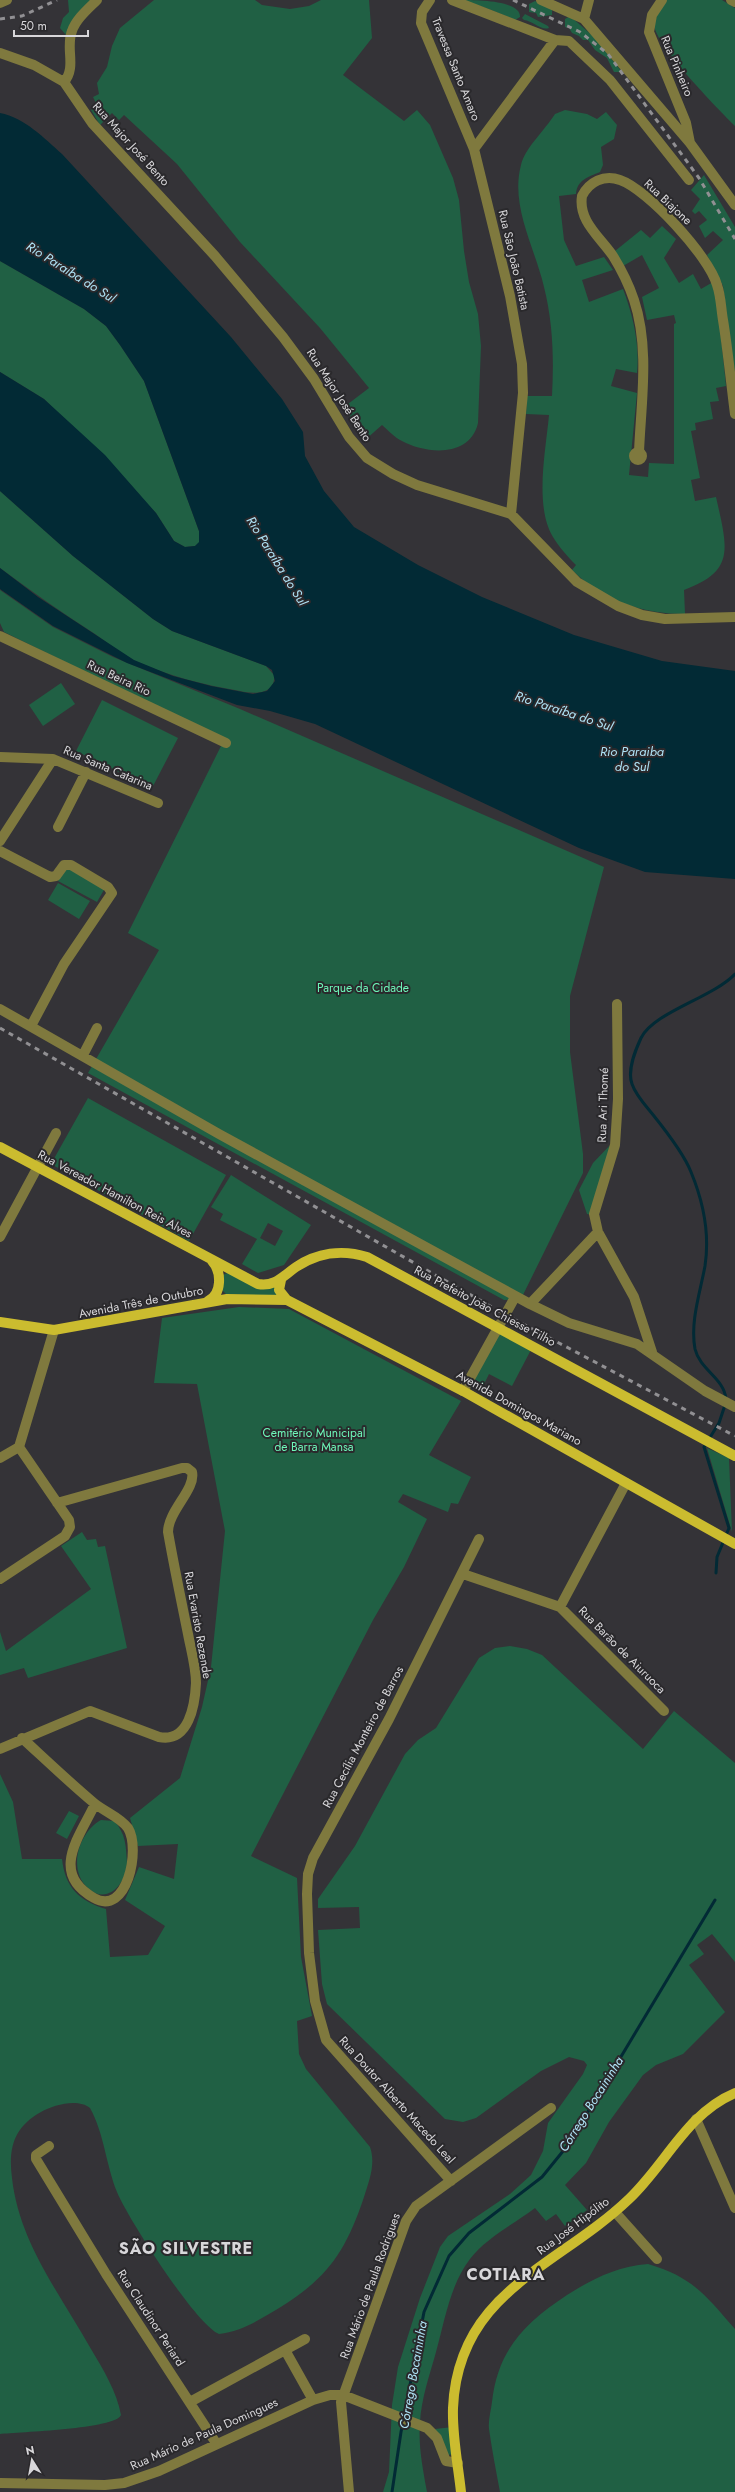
<svg xmlns="http://www.w3.org/2000/svg" width="735" height="2492" font-family="Jost,sans-serif">
  <style>
    .green { fill: #206044; fill-rule: evenodd }
    .water { fill: #022a35 }
    .lines { fill: none; stroke-linecap: round; stroke-linejoin: round }
    .stream { stroke: #022a35; stroke-width: 3 }
    .minor { stroke: #7f793e; stroke-width: 10 }
    .major { stroke: #cbbc2f; stroke-width: 10 }
    .rail { stroke: #919093; stroke-width: 3; stroke-dasharray: 5 5; stroke-linecap: butt }
    .labels { text-anchor: middle; dominant-baseline: central; stroke-width: 4; stroke-linejoin: round; paint-order: stroke }
    .street-label { font-size: 12px; fill: #d8d7da; stroke: #2a292c }
    .park-label { font-size: 12px; fill: #6ef7b9; stroke: #2a292c }
    .water-label { font-size: 13px; font-style: italic; fill: #afe3f6; stroke: #2a292c }
    .district-label { font-size: 16px; font-weight: bold; letter-spacing: 1px; fill: #d8d7da; stroke: #2a292c }
  </style>
  <rect width="100%" height="100%" fill="#343337"/>
  <!-- green -->
  <path class="green" d="M 68,0 L 95,0 L 66,35 L 60,28 L 63,18 L 69,12 Z
    M 154,0 L 255,0 L 262,5 L 290,9 L 309,6 L 321,0 L 369,0 L 372,38 L 343,75 L 404,121 L 417,110 L 430,125 L 453,178 L 459,200 L 464,251 L 469,282 L 478,314 L 481,346 L 478,423 C 470,458 426,454 402,441 C 394,437 389,431 382,425 L 365,440 L 344,407 L 369,388 L 320,328 L 240,242 L 177,164 L 124,115 L 119,120 L 112,113 L 100,125 L 91,110 L 97,105 L 93,97 L 99,94 L 97,83 L 107,67 L 112,46 L 120,28 Z
    M 461,0 C 475,0 521,0 520,17 L 515,20 C 497,12 480,5 461,0 Z
    M 664,0 L 722,0 L 735,8 L 735,126 C 719,110 656,46 654,25 C 654,17 661,8 664,0 Z
    M 535,1 L 552,9 L 552,15 L 538,17 L 536,13 L 529,12 L 529,4 Z
    M 525,14 L 548,26 L 549,28 C 541,31 533,21 524,20 L 522,18 Z
    M 570,16 L 594,37 L 622,72 L 614,72 L 607,58 L 595,50 L 588,40 L 583,40 L 579,36 L 572,33 L 569,28 L 565,27 L 565,19 Z
    M 565,110 L 587,114 L 597,119 L 606,112 L 617,125 L 614,139 L 601,147 L 603,165 L 600,172 C 588,177 577,180 576,194 L 559,196 L 564,240 L 576,266 L 604,257 L 613,270 L 582,280 L 589,302 L 623,289 C 633,315 640,345 637,373 L 616,369 L 611,386 L 637,393 L 629,475 L 648,477 L 649,463 L 674,464 L 674,324 L 676,323 L 674,315 L 647,320 L 642,297 L 659,288 L 642,255 L 623,266 L 615,251 L 641,230 L 650,238 L 662,226 L 676,239 L 664,258 L 679,283 L 693,274 L 701,289 L 713,282 L 717,297 L 726,386 L 716,388 L 719,401 L 710,402 L 713,419 L 695,423 L 696,430 L 691,431 L 700,478 L 691,480 L 695,501 L 716,497 C 728,550 735,571 684,590 L 685,614 C 643,614 603,601 572,570 L 576,565 C 568,557 559,547 553,537 C 534,506 546,449 549,415 L 526,414 L 527,396 L 552,396 C 554,358 553,323 544,287 C 535,248 510,206 521,165 C 525,148 545,130 555,114 Z
    M 704,175 L 735,227 L 735,379 L 723,286 L 707,255 L 723,240 L 713,231 L 705,238 L 699,226 L 707,220 L 699,211 L 695,214 L 692,211 L 700,199 L 691,190 Z
    M 0,261 L 84,309 L 106,326 L 120,345 L 144,381 L 199,531 L 199,543 L 195,546 L 185,547 L 174,541 L 156,513 L 44,399 L 0,372 Z
    M 0,491 L 73,556 L 153,619 L 172,631 L 266,666 L 274,675 C 276,695 254,694 240,691 C 204,685 169,676 135,661 C 121,654 108,643 95,634 C 62,613 31,591 0,568 Z
    M 0,590 L 53,627 L 113,657 L 240,709 L 604,867 L 570,996 L 570,1052 L 583,1154 L 583,1173 L 521,1299 L 504,1300 L 88,1073 L 159,950 L 128,933 L 224,740 L 4,632 L 0,623 Z
    M 61,683 L 75,704 L 43,726 L 29,705 Z
    M 102,700 L 178,738 L 152,788 L 76,751 Z
    M 65,867 L 105,888 L 97,902 L 58,881 Z
    M 58,883 L 90,901 L 79,919 L 48,900 Z
    M 88,1098 L 226,1175 L 189,1241 L 51,1164 Z
    M 613,1142 L 593,1215 L 587,1214 L 579,1190 L 593,1163 Z
    M 231,1175 L 311,1225 L 284,1265 L 258,1273 L 242,1264 L 257,1239 L 220,1220 L 223,1214 L 211,1207 ZM 268,1223 L 283,1231 L 275,1246 L 260,1238 Z
    M 227,1273 L 276,1285 L 279,1296 L 226,1294 L 222,1290 L 223,1275 Z
    M 239,1307 L 289,1309 L 461,1401 L 429,1455 L 471,1477 L 458,1504 L 451,1503 L 448,1512 L 403,1494 L 398,1502 L 427,1519 L 404,1567 L 373,1620 L 251,1856 L 297,1878 L 301,1957 L 312,2016 L 297,2021 L 299,2054 L 306,2069 L 370,2147 C 376,2164 369,2181 364,2197 C 344,2257 324,2282 269,2314 C 254,2323 238,2332 219,2334 C 196,2325 127,2217 117,2192 C 106,2165 104,2133 90,2108 C 78,2098 53,2105 41,2112 C 14,2127 8,2148 12,2178 C 19,2242 60,2294 91,2349 C 103,2369 117,2392 121,2415 C 116,2429 18,2432 0,2434 L 0,1774 L 13,1802 L 22,1859 L 62,1859 C 65,1887 79,1901 106,1909 L 110,1957 L 148,1955 L 165,1926 L 125,1900 L 139,1867 L 174,1879 L 178,1844 L 138,1846 L 130,1818 L 180,1778 L 202,1707 L 211,1667 L 225,1531 L 197,1384 L 154,1383 L 162,1318 Z
    M 500,1329 L 533,1346 L 512,1386 L 489,1374 L 482,1388 L 472,1383 Z
    M 707,1448 L 729,1458 L 732,1532 Z
    M 82,1532 L 87,1540 L 96,1539 L 98,1547 L 105,1546 L 127,1648 L 28,1678 L 24,1668 L 0,1675 L 0,1632 L 6,1651 L 91,1589 L 61,1546 Z
    M 510,1646 L 527,1649 L 542,1655 L 643,1749 L 674,1711 L 735,1763 L 735,1962 L 712,1934 L 697,1945 L 704,1954 L 689,1965 L 725,2012 L 683,2054 L 656,2065 L 643,2075 L 609,2122 L 586,2163 L 565,2185 L 587,2210 L 565,2226 L 556,2214 L 546,2221 L 535,2208 C 514,2224 486,2238 470,2259 C 450,2285 445,2320 436,2352 C 430,2374 421,2399 420,2423 C 418,2445 423,2470 427,2492 L 383,2492 L 389,2472 L 392,2405 L 398,2367 L 420,2298 L 440,2247 L 448,2236 L 510,2194 L 531,2175 L 543,2151 L 548,2123 L 583,2074 L 587,2065 L 584,2061 L 569,2057 L 541,2071 L 476,2118 L 463,2122 L 445,2119 L 327,2004 L 322,1984 L 318,1930 L 360,1928 L 359,1907 L 318,1908 L 318,1899 L 355,1846 L 405,1754 L 418,1740 L 436,1728 L 479,1658 L 495,1648 Z
    M 69,1811 L 79,1816 L 67,1839 L 56,1833 Z
    M 101,1820 L 114,1821 C 126,1833 126,1847 127,1863 C 127,1883 107,1906 88,1888 C 67,1869 79,1832 101,1820 Z
    M 648,2264 C 693,2277 706,2296 735,2329 L 735,2492 L 500,2492 C 496,2471 492,2450 489,2429 C 488,2420 491,2411 492,2402 C 498,2349 525,2323 567,2295 C 592,2279 618,2266 648,2264 Z
    M 453,2427 L 455,2454 L 448,2455 L 435,2429 Z"/>
  <!-- water -->
  <path class="water" d="M 0,113 C 25,118 44,138 62,154 L 231,337 L 282,399 L 303,432 L 305,456 L 324,491 L 354,527 L 418,565 L 482,597 L 574,635 L 662,661 L 735,671 L 735,879 L 645,872 L 579,848 L 315,724 L 270,711 L 237,705 L 127,663 L 53,626 L 0,589 L 0,568 L 38,597 L 134,660 L 173,676 L 211,686 L 253,694 L 267,691 L 275,681 L 272,670 L 266,666 L 172,631 L 153,619 L 73,556 L 0,491 L 0,372 L 44,399 L 105,455 L 156,513 L 174,541 L 185,547 L 195,546 L 199,542 L 199,531 L 144,381 L 120,345 L 106,326 L 84,309 L 0,261 Z"/>
  <g class="lines">
    <!-- stream -->
    <path class="stream" d="M 726,1399 C 724,1378 700,1370 695,1349 C 690,1322 700,1293 705,1266 C 710,1233 703,1201 691,1172 C 684,1154 666,1131 654,1116 C 647,1107 636,1096 632,1084 C 627,1070 635,1051 641,1038 C 654,1012 712,998 735,974
      M 716,1573 L 717,1557 L 729,1528 L 704,1447 L 719,1423 L 725,1405
      M 392,2492 L 401,2432 L 424,2312 L 449,2256 L 469,2233 L 542,2177 L 568,2145 L 715,1900"/>
    <!-- minor -->
    <path class="minor" d="M 430,0 L 422,12 L 421,23 L 474,149
      M 452,0 L 555,40
      M 541,0 L 584,19 L 690,143 L 735,205
      M 662,0 L 652,15 L 649,32 L 686,123 L 690,143
      M 731,0 L 735,2
      M 0,3 L 7,0
      M 584,19 L 589,0
      M 555,40 L 569,41 L 610,80 L 689,180
      M 0,53 L 34,65 L 64,82 L 92,123 L 215,256 L 283,337 L 314,379 L 349,437 L 367,458 L 393,474 L 417,485 L 511,514 L 577,582 L 618,606 L 642,615 L 665,619 L 735,617
      M 64,82 C 77,67 65,48 72,31 C 76,19 88,9 97,0
      M 639,452 C 641,403 650,348 634,300 C 629,285 621,269 613,256 C 600,237 578,221 582,196 C 589,182 604,174 620,180 C 647,189 709,256 717,285 C 721,296 721,309 723,320 C 728,351 731,383 735,414
      M634 456a4 4 0 1 1 8 0a4 4 0 1 1-8 0Z
      M 511,514 L 523,393 L 522,364 L 510,296 L 474,149 L 555,40
      M 0,636 L 226,743
      M 0,757 L 53,759 L 158,803
      M 58,827 L 86,772
      M 0,841 L 53,759
      M 0,851 L 50,877 L 56,876 L 64,865 L 71,865 L 108,887 L 112,893 L 64,964 L 31,1026
      M 617,1004 L 618,1099 L 615,1145 L 594,1214 L 598,1232 L 634,1297 L 652,1352
      M 0,1009 L 219,1134 L 530,1304 L 598,1232
      M 83,1055 L 97,1028
      M 0,1237 L 56,1133
      M 530,1304 L 569,1323 L 637,1344 L 705,1391 L 735,1407
      M 463,1391 L 515,1297
      M 19,1447 L 54,1330
      M 0,1458 L 19,1447
      M 463,1574 L 560,1607 L 664,1711
      M 0,1579 L 65,1536 L 70,1527 L 69,1520 L 19,1447
      M 560,1607 L 626,1483
      M 22,1738 C 46,1760 69,1782 94,1803 C 105,1812 120,1817 128,1828 C 141,1849 127,1917 94,1898 C 49,1873 80,1836 95,1804
      M 0,1749 L 90,1711 L 159,1737 C 189,1743 195,1705 196,1683 C 196,1667 191,1650 188,1634 C 181,1600 174,1566 168,1532 C 168,1511 196,1489 192,1472 L 187,1468 L 182,1468 L 57,1503
      M 696,2119 L 735,2208
      M 49,2146 L 36,2155 L 36,2159 L 106,2274 L 216,2443
      M 451,2181 L 326,2040 L 315,2001 L 309,1953 L 307,1894 L 308,1874 L 313,1858 L 389,1719 L 479,1539
      M 615,2212 L 657,2259
      M 285,2350 L 313,2400
      M 190,2402 L 305,2339
      M 0,2483 L 105,2485 L 124,2483 L 159,2471 L 313,2400 L 330,2395 L 343,2395 L 427,2428 L 437,2438 L 446,2461 L 458,2463
      M 349,2492 L 341,2402 L 406,2221 L 416,2206 L 551,2108"/>
    <!-- major -->
    <path class="major" d="M 0,1147 L 258,1284 C 275,1287 283,1276 296,1267 C 317,1253 342,1249 367,1257 L 735,1456
      M 281,1280 L 279,1290 L 287,1300 L 463,1391 L 735,1544
      M 208,1301 C 222,1294 222,1272 212,1261
      M 0,1322 L 54,1330 L 227,1299 L 287,1300
      M 461,2492 C 458,2464 452,2436 453,2408 C 458,2291 558,2267 629,2199 C 666,2164 687,2113 735,2093"/>
    <!-- rail -->
    <path class="rail" d="M 513,0 L 580,32 L 608,54 L 699,178 L 735,239
      M 0,19 L 22,16 L 57,0
      M 0,1028 L 506,1315 L 735,1436"/>
  </g>
  <g class="labels">
    <!-- street labels -->
    <g class="street-label">
      <text transform="translate(677 66) rotate(67)">Rua Pinheiro</text>
      <text transform="translate(456 69) rotate(68)">Travessa Santo Amaro</text>
      <text transform="translate(131 144) rotate(48)">Rua Major José Bento</text>
      <text transform="translate(668 202) rotate(43)">Rua Biajone</text>
      <text transform="translate(514 260) rotate(77)">Rua São João Batista</text>
      <text transform="translate(339 395) rotate(57)">Rua Major José Bento</text>
      <text transform="translate(119 678) rotate(25)">Rua Beira Rio</text>
      <text transform="translate(108 768) rotate(23)">Rua Santa Catarina</text>
      <text transform="translate(603 1105) rotate(-88)">Rua Ari Thomé</text>
      <text transform="translate(115 1194) rotate(28)">Rua Vereador Hamilton Reis Alves</text>
      <text transform="translate(141 1302) rotate(-11)">Avenida Três de Outubro</text>
      <text transform="translate(485 1306) rotate(28)">Rua Prefeito João Chiesse Filho</text>
      <text transform="translate(519 1408) rotate(29)">Avenida Domingos Mariano</text>
      <text transform="translate(198 1625) rotate(80)">Rua Evaristo Rezende</text>
      <text transform="translate(622 1650) rotate(45)">Rua Barão de Aiuruoca</text>
      <text transform="translate(363 1737) rotate(-62)">Rua Cecília Monteiro de Barros</text>
      <text transform="translate(397 2100) rotate(48)">Rua Doutor Alberto Macedo Leal</text>
      <text transform="translate(573 2226) rotate(-37)">Rua José Hipólito</text>
      <text transform="translate(370 2286) rotate(-70)">Rua Mário de Paula Rodrigues</text>
      <text transform="translate(151 2318) rotate(57)">Rua Claudinor Periard</text>
      <text transform="translate(204 2434) rotate(-24)">Rua Mário de Paula Domingues</text>
    </g>
    <!-- park labels -->
    <g class="park-label">
      <text x="363" y="988">Parque da Cidade</text>
      <text x="314" y="1433">Cemitério Municipal<tspan x="314" dy="14">de Barra Mansa</tspan></text>
    </g>
    <!-- water labels -->
    <g class="water-label">
      <text transform="translate(71 272) rotate(32)">Rio Paraíba do Sul</text>
      <text transform="translate(277 561) rotate(58)">Rio Paraíba do Sul</text>
      <text transform="translate(564 711) rotate(18)">Rio Paraíba do Sul</text>
      <text x="632" y="751">Rio Paraiba<tspan x="632" dy="15">do Sul</tspan></text>
      <text transform="translate(591 2104) rotate(-58)">Córrego Bocaininha</text>
      <text transform="translate(413 2375) rotate(-80)">Córrego Bocaininha</text>
    </g>
    <!-- district labels -->
    <g class="district-label">
      <text x="186" y="2248">SÃO SILVESTRE</text>
      <text x="506" y="2274">COTIARA</text>
    </g>
  </g>
  <!-- north arrow -->
  <g transform="translate(32 2460) rotate(349)" stroke="#2a292c" stroke-width="3" paint-order="stroke">
  <path d="M0-3L7 15L0 10L-7 15Z" fill="#d8d7da"/>
  <text y="-6" font-size="11" font-weight="bold" text-anchor="middle" fill="#d8d7da">N</text>
  </g>
  <!-- scale -->
  <path d="M14 30v6h74v-6" fill="none" stroke="#d8d7da" stroke-width="2"/>
  <text x="20" y="30" font-size="12" fill="#d8d7da" stroke="#2a292c" stroke-width="3" paint-order="stroke">50 m</text>
</svg>
